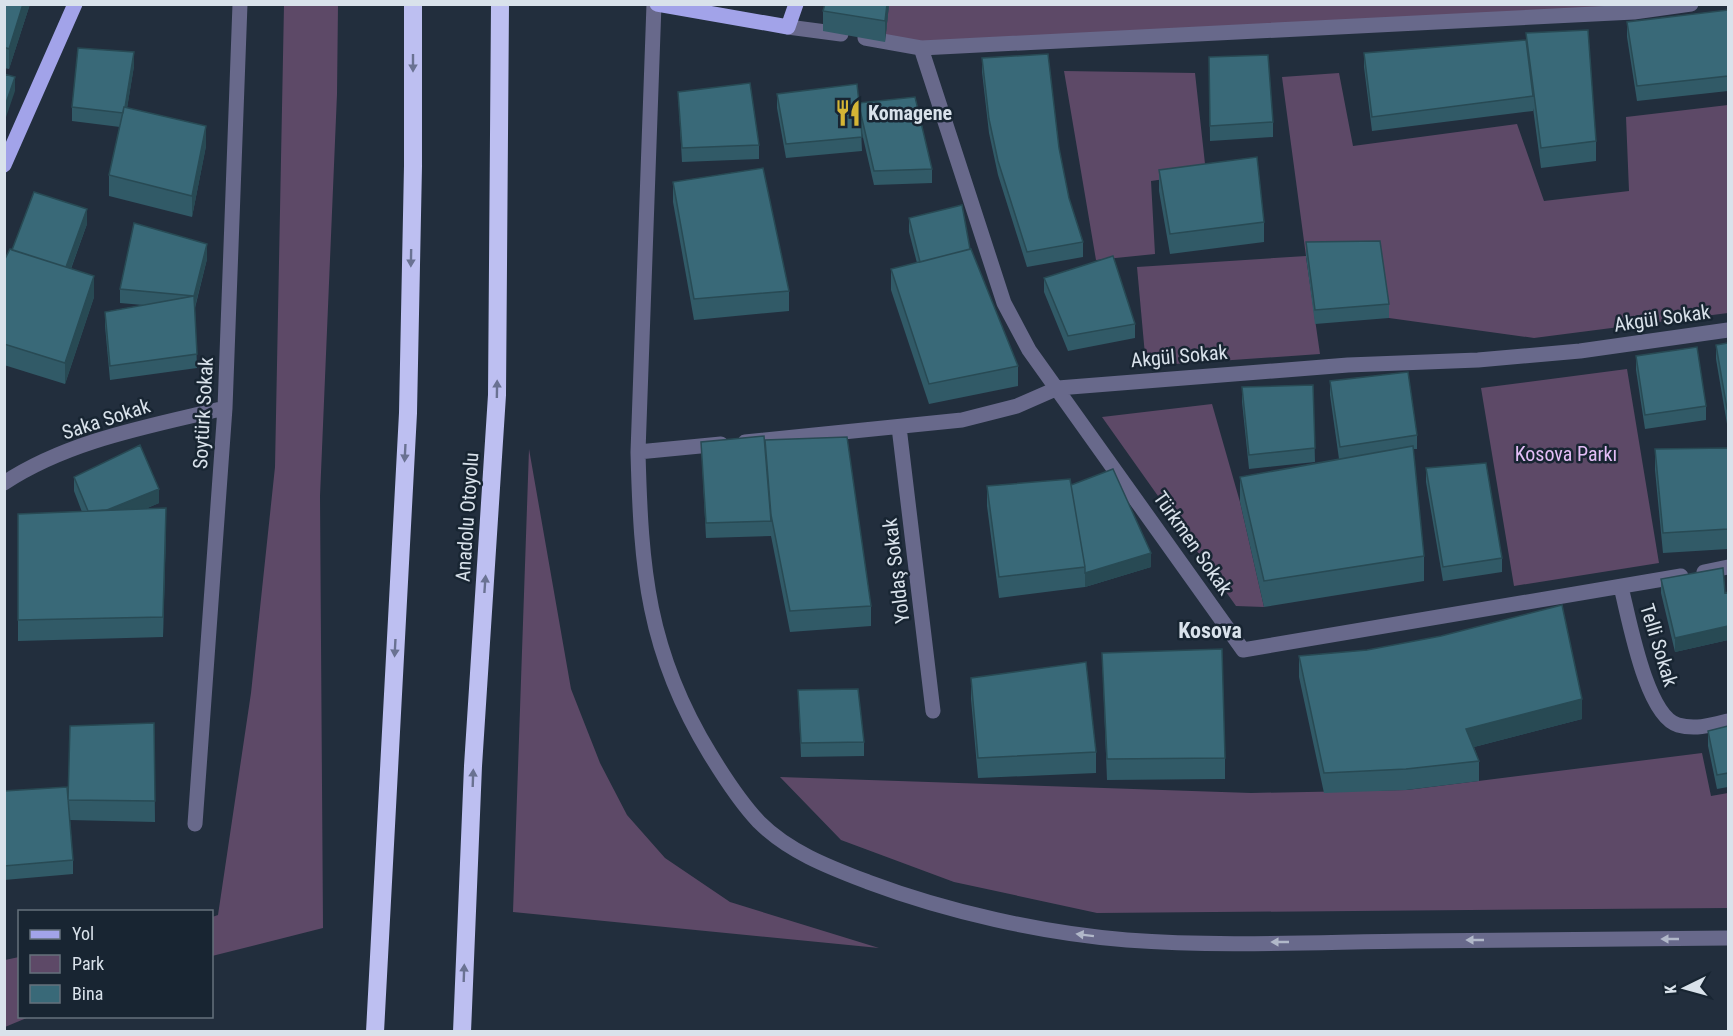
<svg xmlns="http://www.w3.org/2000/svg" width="1733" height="1036" font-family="'Roboto Condensed',sans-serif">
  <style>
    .green { fill: #5d4967 }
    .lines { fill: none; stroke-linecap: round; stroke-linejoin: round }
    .minor { stroke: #68698b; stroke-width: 15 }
    .major { stroke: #a2a3e9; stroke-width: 15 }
    .highway { stroke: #bdbff1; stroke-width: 18 }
    .wall { fill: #315a67 }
    .shaded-wall { fill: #284a54 }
    .building { fill: #396978; stroke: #284a54; stroke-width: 1.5 }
    .oneway { fill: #6a7292 }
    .oneway2 { fill: #b1b8c9 }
    .labels { text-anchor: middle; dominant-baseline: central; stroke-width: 5; stroke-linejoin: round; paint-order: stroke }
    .poi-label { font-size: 20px; font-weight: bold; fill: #d9e2eb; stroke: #182532; text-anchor: start }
    .street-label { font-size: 20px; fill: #d9e2eb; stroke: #182532 }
    .park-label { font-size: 20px; fill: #e3bdf6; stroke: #182532 }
    .quarter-label { font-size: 22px; font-weight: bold; fill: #d9e2eb; stroke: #182532 }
  </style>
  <rect width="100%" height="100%" fill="#222e3d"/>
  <!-- green -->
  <path class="green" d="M 889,4 L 1633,4 L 1634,12 L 1153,37 L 885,42 Z
    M 284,5 L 338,5 L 337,94 L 320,496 L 323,928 L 212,956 L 212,917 L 218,915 L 251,693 L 275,467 Z
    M 1064,71 L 1195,73 L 1206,173 L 1151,181 L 1155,254 L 1096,260 Z
    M 1339,73 L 1353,146 L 1517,124 L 1544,201 L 1629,191 L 1626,117 L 1728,105 L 1728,313 L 1534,338 L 1389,318 L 1306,257 L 1320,354 L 1146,366 L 1137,267 L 1306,256 L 1282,77 Z
    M 1627,369 L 1659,563 L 1514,586 L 1481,388 Z
    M 1212,404 L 1240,502 L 1264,607 L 1236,606 L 1102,417 Z
    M 529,449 L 571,689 L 600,763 L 627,815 L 665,858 L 730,902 L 879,948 L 513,912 Z
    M 1702,753 L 1711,796 L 1728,793 L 1728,908 L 1097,913 L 954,882 L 841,840 L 780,777 L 1251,793 L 1407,790 Z
    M 19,957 L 20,1016 L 29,1017 L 5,1027 L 5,960 Z"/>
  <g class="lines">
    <!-- minor -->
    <path class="minor" d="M 654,4 L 638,452 C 641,569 647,651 710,754 C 724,777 740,802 759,822 C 789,852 829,867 868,882 C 948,912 1042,933 1127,940 C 1222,947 1318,942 1414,941 C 1519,940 1624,939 1728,938
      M 788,27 L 841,34
      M 865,38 L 921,48 L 1634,12 L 1691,4
      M 921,48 L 1004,303 L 1029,350 L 1243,650 L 1681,576
      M 899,427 L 933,711
      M 745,442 L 962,420 L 1017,406 L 1058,388 L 1348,365 L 1478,360 L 1580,351 L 1728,330
      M 638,452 L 721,444
      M 4,483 C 69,440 151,426 225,408
      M 1704,572 L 1728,567
      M 1621,587 C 1629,618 1646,716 1678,725 C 1695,730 1712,725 1728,721
      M 195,824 L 225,408 L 240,4"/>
    <!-- major -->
    <path class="major" d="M 657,4 L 788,27 L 796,4
      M 4,165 L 75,4"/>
    <!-- highway -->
    <path class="highway" d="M 375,1032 L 408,413 L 413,166 L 413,4
      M 462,1032 L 473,766 L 497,395 L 500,4"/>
  </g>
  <!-- wall -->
  <path class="wall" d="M 4,4 L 30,4 L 9,69 L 4,68 Z
    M 889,4 L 885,42 L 823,31 L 823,11 Z
    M 1728,10 L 1728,91 L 1637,101 L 1627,37 L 1627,22 Z
    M 1526,33 L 1596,141 L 1596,161 L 1541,168 L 1533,108 L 1533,111 L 1372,131 L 1364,67 L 1364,53 L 1526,40 Z
    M 982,58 L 1059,148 L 1069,198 L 1083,242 L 1083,257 L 1027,267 L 998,175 L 989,133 L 982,72 Z
    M 134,66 L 127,108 L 206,146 L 192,217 L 109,196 L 109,175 L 120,127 L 72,121 L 72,107 Z
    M 1209,71 L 1273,122 L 1273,137 L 1210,141 Z
    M 678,92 L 759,145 L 759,159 L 682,162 Z
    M 777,94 L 859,103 L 932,169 L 932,183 L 874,185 L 861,129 L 862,151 L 786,158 L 777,108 Z
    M 1159,170 L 1264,222 L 1264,242 L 1170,254 L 1159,191 Z
    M 673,182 L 789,291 L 789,311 L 694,320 L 673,202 Z
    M 909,218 L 970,249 L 1018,366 L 1018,386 L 929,404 L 891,290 L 891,269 L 917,263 L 909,232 Z
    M 87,224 L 71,269 L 94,297 L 65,384 L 4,365 L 4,261 L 12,250 Z
    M 1306,242 L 1389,304 L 1389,318 L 1315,324 L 1306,256 Z
    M 207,259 L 195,308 L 197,368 L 110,380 L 105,326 L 105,312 L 143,305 L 120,303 L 120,289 Z
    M 1044,278 L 1135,324 L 1135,338 L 1068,351 L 1044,292 Z
    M 1728,343 L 1728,423 L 1727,424 L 1716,359 L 1716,345 Z
    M 1636,356 L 1706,406 L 1706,420 L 1645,429 L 1636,370 Z
    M 1330,381 L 1417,435 L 1417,449 L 1413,449 L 1424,556 L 1424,581 L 1264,607 L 1240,502 L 1240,477 L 1339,459 L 1330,395 Z
    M 1313,385 L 1315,462 L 1249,469 L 1242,402 L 1242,387 Z
    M 701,442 L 765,447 L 871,606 L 871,626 L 790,632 L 771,536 L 706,538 Z
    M 1728,448 L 1728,549 L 1663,553 L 1655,470 L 1655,449 Z
    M 1426,468 L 1502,558 L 1502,572 L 1443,581 L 1426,482 Z
    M 74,477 L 159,503 L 145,509 L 166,528 L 163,637 L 18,641 L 18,514 L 82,512 L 74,491 Z
    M 1071,485 L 1151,567 L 1085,587 L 999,598 L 987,506 L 987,486 Z
    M 1661,579 L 1725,593 L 1728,592 L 1728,640 L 1675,652 L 1661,593 Z
    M 1102,653 L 1225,758 L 1225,779 L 1107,780 Z
    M 1299,656 L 1582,719 L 1474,747 L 1479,761 L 1479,781 L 1406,790 L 1324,793 L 1299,677 Z
    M 971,678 L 1096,752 L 1096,773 L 978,778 L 971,699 Z
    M 798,690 L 864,742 L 864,756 L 801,757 Z
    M 154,723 L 155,822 L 70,820 L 73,860 L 73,874 L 4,880 L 4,791 L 68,806 L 70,726 Z
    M 1728,726 L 1728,787 L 1717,789 L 1708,746 L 1708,731 Z"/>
  <!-- shaded-wall -->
  <path class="shaded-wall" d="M 23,4 L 30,4 L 9,69 L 9,49 Z
    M 887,4 L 889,4 L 885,42 L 885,21 Z
    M 134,52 L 134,66 L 124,127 L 124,113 Z
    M 15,77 L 15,91 L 4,123 L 4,109 Z
    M 206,126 L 206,146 L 192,217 L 192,196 Z
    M 87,209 L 87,224 L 64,287 L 64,273 Z
    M 207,244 L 207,259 L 194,310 L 194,296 Z
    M 94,276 L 94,297 L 65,384 L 65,363 Z
    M 159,489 L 159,503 L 91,532 L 91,517 Z
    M 166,508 L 166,528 L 163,637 L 163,617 Z
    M 1151,553 L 1151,567 L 1085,587 L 1085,573 Z
    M 1728,626 L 1728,640 L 1675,652 L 1675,638 Z
    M 1582,699 L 1582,719 L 1466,749 L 1466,729 Z"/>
  <!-- building -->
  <path class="building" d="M 4,4 L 23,4 L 9,49 L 4,47 Z
    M 825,4 L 887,4 L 885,21 L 823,11 Z
    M 1728,10 L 1728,76 L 1637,86 L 1627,22 Z
    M 1588,30 L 1596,141 L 1541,148 L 1526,33 Z
    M 1526,40 L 1533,96 L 1372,117 L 1364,53 Z
    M 78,48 L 134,52 L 125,107 L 124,107 L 123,113 L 72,107 Z
    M 1048,54 L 1059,148 L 1069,198 L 1083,242 L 1027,252 L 998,161 L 989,119 L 982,58 Z
    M 1268,55 L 1273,122 L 1210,126 L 1209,57 Z
    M 4,74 L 15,77 L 4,109 Z
    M 750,83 L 759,145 L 682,148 L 678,92 Z
    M 857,84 L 859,103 L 915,97 L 932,169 L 874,171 L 860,110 L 862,137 L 786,144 L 777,94 Z
    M 124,107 L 206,126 L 192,196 L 109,175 Z
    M 1257,157 L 1264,222 L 1170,234 L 1159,170 Z
    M 763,168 L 789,291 L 694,299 L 673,182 Z
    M 34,192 L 87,209 L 66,267 L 12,250 Z
    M 962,205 L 970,249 L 920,262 L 909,218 Z
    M 134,223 L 207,244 L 194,296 L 120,289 Z
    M 1380,241 L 1389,304 L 1315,310 L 1306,242 Z
    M 10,249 L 94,276 L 65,363 L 4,344 L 4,261 Z
    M 971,249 L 1018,366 L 929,384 L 891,269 Z
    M 1113,256 L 1135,324 L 1068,336 L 1044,278 Z
    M 194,296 L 197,354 L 110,366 L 105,312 Z
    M 1728,343 L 1728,409 L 1727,409 L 1716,345 Z
    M 1697,347 L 1706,406 L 1645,415 L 1636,356 Z
    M 1408,372 L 1417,435 L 1340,447 L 1330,381 Z
    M 1313,385 L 1315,448 L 1249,455 L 1242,387 Z
    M 764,436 L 771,521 L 706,523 L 701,442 Z
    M 847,437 L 871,606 L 790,611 L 771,515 L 765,440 Z
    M 140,445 L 159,489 L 107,510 L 88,511 L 74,477 Z
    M 1413,446 L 1424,556 L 1264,581 L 1240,477 Z
    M 1728,448 L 1728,529 L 1663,533 L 1655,449 Z
    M 1486,463 L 1502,558 L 1443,567 L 1426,468 Z
    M 1113,469 L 1151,553 L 1085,573 L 1085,567 L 1071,485 Z
    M 1070,479 L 1085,567 L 999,577 L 987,486 Z
    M 166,508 L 163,617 L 18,620 L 18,514 Z
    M 1723,568 L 1725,593 L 1728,592 L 1728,626 L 1675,638 L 1661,579 Z
    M 1562,605 L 1582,699 L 1466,729 L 1479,761 L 1406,769 L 1324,773 L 1299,656 L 1367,650 L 1441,636 Z
    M 1222,649 L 1225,758 L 1107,759 L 1102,653 Z
    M 1086,662 L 1096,752 L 978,758 L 971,678 Z
    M 858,689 L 864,742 L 801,743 L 798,690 Z
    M 154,723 L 155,801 L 68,800 L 70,726 Z
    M 1728,726 L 1728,773 L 1717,775 L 1708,731 Z
    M 67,787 L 73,860 L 4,866 L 4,791 Z"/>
  <!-- one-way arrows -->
  <defs><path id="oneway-solid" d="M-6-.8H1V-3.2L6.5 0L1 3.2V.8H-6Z" transform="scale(1.5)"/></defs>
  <g class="oneway">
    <use href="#oneway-solid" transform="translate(413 63) rotate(90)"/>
    <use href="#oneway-solid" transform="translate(411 258) rotate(91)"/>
    <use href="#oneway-solid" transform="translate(497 389) rotate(-89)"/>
    <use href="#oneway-solid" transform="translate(405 453) rotate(93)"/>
    <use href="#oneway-solid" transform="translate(485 584) rotate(-86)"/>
    <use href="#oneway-solid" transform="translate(395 648) rotate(93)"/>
    <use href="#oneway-solid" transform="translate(473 778) rotate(-88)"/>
    <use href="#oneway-solid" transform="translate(464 973) rotate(-88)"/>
  </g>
  <g class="oneway2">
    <use href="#oneway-solid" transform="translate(1085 935) rotate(-173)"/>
    <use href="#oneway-solid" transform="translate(1670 939) rotate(180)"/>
    <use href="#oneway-solid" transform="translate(1475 940) rotate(180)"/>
    <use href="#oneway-solid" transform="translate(1280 942) rotate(180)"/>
  </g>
  <!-- icons -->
  <defs>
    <symbol id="restaurant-bare" viewBox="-9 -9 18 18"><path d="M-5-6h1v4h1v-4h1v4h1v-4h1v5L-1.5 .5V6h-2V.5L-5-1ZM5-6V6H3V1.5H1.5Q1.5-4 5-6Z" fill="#d5b535" stroke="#182532" stroke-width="2.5" paint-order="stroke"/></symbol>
  </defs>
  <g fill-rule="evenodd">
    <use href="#restaurant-bare" x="829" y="94" width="38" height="38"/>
  </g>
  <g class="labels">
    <!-- poi labels -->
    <g class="poi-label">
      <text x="868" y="113">Komagene</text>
    </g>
    <!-- street labels -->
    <g class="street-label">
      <text transform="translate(1662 318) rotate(-8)">Akgül Sokak</text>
      <text transform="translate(1179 356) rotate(-5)">Akgül Sokak</text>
      <text transform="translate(203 413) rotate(-87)">Soytürk Sokak</text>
      <text transform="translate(106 419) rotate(-18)">Saka Sokak</text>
      <text transform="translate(467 517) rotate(-86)">Anadolu Otoyolu</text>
      <text transform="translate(1193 543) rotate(55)">Türkmen Sokak</text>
      <text transform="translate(896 571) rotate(-97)">Yoldaş Sokak</text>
      <text transform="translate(1659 645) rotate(73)">Telli Sokak</text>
    </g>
    <!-- park labels -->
    <g class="park-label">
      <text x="1566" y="454">Kosova Parkı</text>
    </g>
    <!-- quarter labels -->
    <g class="quarter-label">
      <text x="1210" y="630">Kosova</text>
    </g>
  </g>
  <!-- border -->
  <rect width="1733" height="1036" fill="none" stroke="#d9e2eb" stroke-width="12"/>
  <!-- legend -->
  <rect x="18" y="910" width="195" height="108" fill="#182532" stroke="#65717c" stroke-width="1.5"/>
  <rect x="30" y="930" width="30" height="9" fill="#a2a3e9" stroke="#65717c" stroke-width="1.5"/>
  <text x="72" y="940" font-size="18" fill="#d9e2eb">Yol</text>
  <rect x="30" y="955" width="30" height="18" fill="#5d4967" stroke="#65717c" stroke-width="1.5"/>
  <text x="72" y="970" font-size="18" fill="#d9e2eb">Park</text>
  <rect x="30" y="985" width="30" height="18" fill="#396978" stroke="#65717c" stroke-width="1.5"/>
  <text x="72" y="1000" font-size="18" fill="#d9e2eb">Bina</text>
  <!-- north arrow -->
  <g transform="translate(1685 988) rotate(265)" stroke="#182532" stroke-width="4.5" paint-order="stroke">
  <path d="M0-4.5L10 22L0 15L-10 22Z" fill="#d9e2eb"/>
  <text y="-9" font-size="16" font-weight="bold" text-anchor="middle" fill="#d9e2eb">K</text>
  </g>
</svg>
